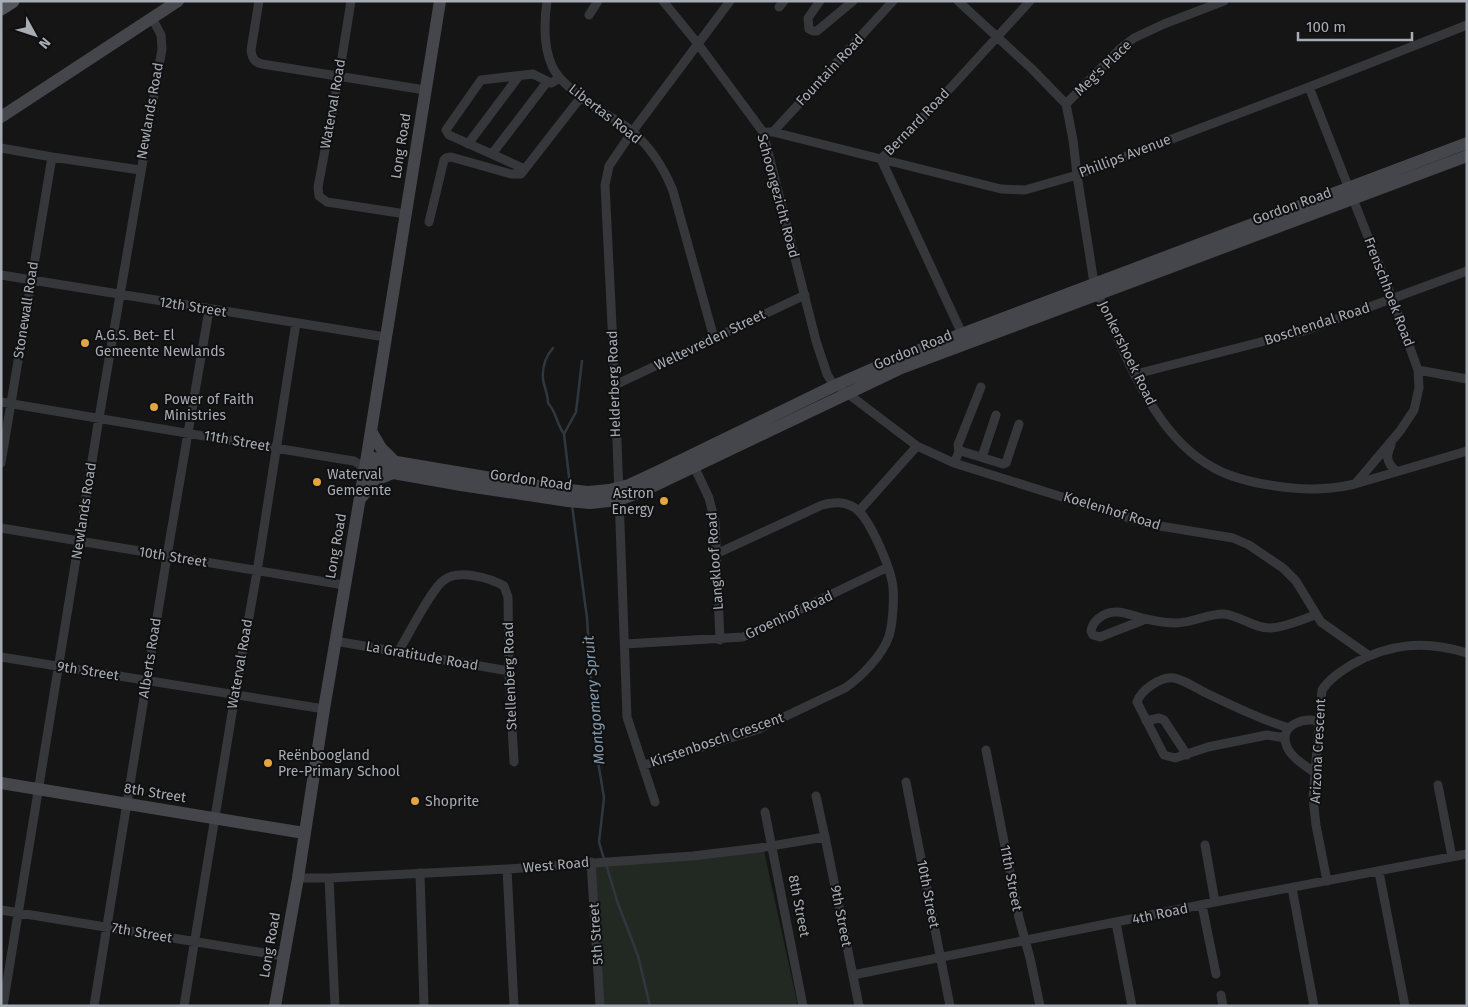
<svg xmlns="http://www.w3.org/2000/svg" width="1468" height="1007" font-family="'Fira Sans',sans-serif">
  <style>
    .green { fill: #212922 }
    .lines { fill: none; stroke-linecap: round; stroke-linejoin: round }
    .stream { stroke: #2f383e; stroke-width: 2.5 }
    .street { stroke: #36373b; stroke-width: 9 }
    .secondary { stroke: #44464b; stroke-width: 12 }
    .primary { stroke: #52545a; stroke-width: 15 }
    .poi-dot { fill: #e4a43f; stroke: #101011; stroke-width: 2 }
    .labels { text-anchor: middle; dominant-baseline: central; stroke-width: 4; stroke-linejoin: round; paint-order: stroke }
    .street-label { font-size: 14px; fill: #a7acb5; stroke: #101011 }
    .poi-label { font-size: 14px; fill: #a7acb5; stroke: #101011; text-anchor: start }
    .water-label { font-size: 15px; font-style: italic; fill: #819bae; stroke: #101011 }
  </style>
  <rect width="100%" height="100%" fill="#151516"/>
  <!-- green -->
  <path class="green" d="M 764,851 L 798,1006 L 601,1006 L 593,864 Z"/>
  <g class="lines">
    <!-- stream -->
    <path class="stream" d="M 553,348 C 546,356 542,367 543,379 C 544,387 548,394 548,403 C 557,413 556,423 564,434
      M 570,485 L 564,434 L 576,412 L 582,361
      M 572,505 L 587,618 L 591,683 L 598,715 L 596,749 L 604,798 L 599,842 L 604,859
      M 606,864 L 617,901 L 638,956 L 650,1006"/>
    <!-- street -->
    <path class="street" d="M 259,1 L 251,50 C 252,58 254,62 262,64 L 425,90
      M 351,1 L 339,76 L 318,187 L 319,196 L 327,202 L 406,214
      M 547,1 C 544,22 543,46 552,66 C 558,81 583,99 596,108 C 608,116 621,122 632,131 C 650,147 664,168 673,191 L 714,338
      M 663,1 L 698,44 L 763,132 L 816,341 L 827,374 L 831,381 L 917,446 L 954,463 L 1148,524 L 1233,538 L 1249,545 L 1283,568 L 1296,581 L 1321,622 L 1368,655
      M 820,1 L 808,18 L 809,29 L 813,31 L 817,31 L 853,1
      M 958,1 L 1032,69 L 1066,104 L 1073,140 L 1077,175 L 1094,283 L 1098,295 C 1126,354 1153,436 1214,468 C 1230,477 1251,482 1269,485 C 1299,490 1325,491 1355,484 L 1467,451
      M 779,7 L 784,1
      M 589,15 L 598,1
      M 1309,87 L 1392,298 L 1418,370 L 1419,388 L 1414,410 L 1400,431 L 1356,483
      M 1066,104 L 1121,48 L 1134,38 L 1164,24 L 1224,1
      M 768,132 L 773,132 L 893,1
      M 773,132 L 1001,189 L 1025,190 L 1077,175 L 1309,87 L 1467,25
      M 468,144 L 519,76
      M 1,148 L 52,157 L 140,170
      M 492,154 L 547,82
      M 525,169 L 449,135 L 446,130 L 481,80 L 533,74 L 551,83 L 560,78
      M 429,222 L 444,160 L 446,158 L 451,157 L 511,174 L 521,174 L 581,97
      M 1,275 L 385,337
      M 964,338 L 881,159 L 934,106 L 1030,1
      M 1418,370 L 1467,379
      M 1136,374 L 1304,331 L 1467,271
      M 615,385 L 805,295
      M 1,402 L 341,459 L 354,461 L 365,468
      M 1391,445 C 1386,456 1386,462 1396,471
      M 959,452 L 958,445 L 981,387
      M 982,457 L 996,415
      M 692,462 L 709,498 L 715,522 L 720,640
      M 1,463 L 52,157
      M 954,463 L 959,452 L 961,451 L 1003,464 L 1006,463 L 1019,424
      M 859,511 L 917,446
      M 1,528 L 344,585
      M 1146,619 L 1100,637 L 1093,635 L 1091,631 C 1092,625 1094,622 1099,618 C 1114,606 1129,615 1146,619 C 1155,621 1166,623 1176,623 C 1192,623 1210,613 1224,614 C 1241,616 1255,629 1271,628 C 1286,627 1301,620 1315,615
      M 335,641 L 509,671
      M 625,644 L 743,637 L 888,567
      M 398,652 C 408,636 431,589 444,580 C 459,569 490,578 504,586 L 508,597 L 509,671 L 514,762
      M 1,657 L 324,709
      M 1146,721 L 1159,718 L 1164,720 L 1187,755
      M 1285,738 L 1267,735 L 1208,747 L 1175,758 L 1164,755 L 1137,702 C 1141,690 1161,676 1174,678 C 1185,680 1197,689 1206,693 C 1233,706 1260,719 1289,728
      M 986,750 L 1019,918 L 1030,958 L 1040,1006
      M 644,765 L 759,729 L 845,688 C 860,678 883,655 889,636 C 893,622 894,601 893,587 C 891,569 870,518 855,508 C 844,501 834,502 822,505 L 716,554
      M 1314,772 C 1304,765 1289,756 1286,744 C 1280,724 1304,718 1318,721
      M 906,782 L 950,1006
      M 1438,785 L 1452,857
      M 816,796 L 825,837
      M 655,802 L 627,717 L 615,385 L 605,185 L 609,166 L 632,132 L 730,1
      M 765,812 L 803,1006
      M 1205,845 L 1215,902
      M 591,862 L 600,1006
      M 507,869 L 514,1006
      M 1379,872 L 1405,1006
      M 420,873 L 424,1006
      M 298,878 L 329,878 L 507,869 L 693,856 L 759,848 L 825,837 L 859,1006
      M 329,878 L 335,1006
      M 1327,881 L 1316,825 L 1313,798 L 1322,690 C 1329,679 1340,672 1351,665 C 1389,643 1425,640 1467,653
      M 1292,888 L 1314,1006
      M 1202,905 L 1216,974
      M 1,910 L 283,956
      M 1116,923 L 1132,1006
      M 853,975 L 1215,902 L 1467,854
      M 1221,995 L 1223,1006
      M 3,1006 L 99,418 L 162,49 L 161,35 L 152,18
      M 94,1006 L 167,556 L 209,310
      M 184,1006 L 235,695 L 257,572 L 296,323"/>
    <!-- secondary -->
    <path class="secondary" d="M 1,117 L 178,1
      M 371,431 L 381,448 L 396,463
      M 367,457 L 551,488 L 588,492 L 609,490 L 629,485 L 657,472 L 836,385 L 893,360 L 1467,143
      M 365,468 L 461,485 L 568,501 L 590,503 L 618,500 L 643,491 L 899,369 L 1467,156
      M 361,498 L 376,480 L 393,473
      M 1,783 L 304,833
      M 275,1006 L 298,878 L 324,709 L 365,468 L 440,1"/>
    <!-- primary -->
    <path class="primary" d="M 1,8 L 12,1"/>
  </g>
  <!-- markers -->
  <g class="poi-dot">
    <circle cx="85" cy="343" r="5"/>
    <circle cx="154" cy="407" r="5"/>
    <circle cx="317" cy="482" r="5"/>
    <circle cx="664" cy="501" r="5"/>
    <circle cx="268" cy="763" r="5"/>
    <circle cx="415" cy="801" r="5"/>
  </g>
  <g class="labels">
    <!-- street labels -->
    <g class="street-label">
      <text transform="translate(1103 68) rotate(-44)">Meg's Place</text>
      <text transform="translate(830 70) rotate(-47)">Fountain Road</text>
      <text transform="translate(333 104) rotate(-80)">Waterval Road</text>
      <text transform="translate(150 111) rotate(-80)">Newlands Road</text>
      <text transform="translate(605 114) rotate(38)">Libertas Road</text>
      <text transform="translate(917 122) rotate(-46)">Bernard Road</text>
      <text transform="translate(401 146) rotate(-81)">Long Road</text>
      <text transform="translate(1125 156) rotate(-21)">Phillips Avenue</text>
      <text transform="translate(778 196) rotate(75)">Schoongezicht Road</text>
      <text transform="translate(1292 206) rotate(-20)">Gordon Road</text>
      <text transform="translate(1389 292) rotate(69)">Frenschhoek Road</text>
      <text transform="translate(193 307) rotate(9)">12th Street</text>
      <text transform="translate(26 310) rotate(-81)">Stonewall Road</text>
      <text transform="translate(1317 324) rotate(-18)">Boschendal Road</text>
      <text transform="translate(710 340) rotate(-26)">Weltevreden Street</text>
      <text transform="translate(913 350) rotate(-22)">Gordon Road</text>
      <text transform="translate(1127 353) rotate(64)">Jonkershoek Road</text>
      <text transform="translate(614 384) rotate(-92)">Helderberg Road</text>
      <text transform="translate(237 441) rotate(10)">11th Street</text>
      <text transform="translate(531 480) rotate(8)">Gordon Road</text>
      <text transform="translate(84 511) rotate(-81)">Newlands Road</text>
      <text transform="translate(1112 511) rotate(17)">Koelenhof Road</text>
      <text transform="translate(336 546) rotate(-80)">Long Road</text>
      <text transform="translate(173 557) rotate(9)">10th Street</text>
      <text transform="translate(715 561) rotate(-94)">Langkloof Road</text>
      <text transform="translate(789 615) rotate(-25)">Groenhof Road</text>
      <text transform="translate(422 656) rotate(10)">La Gratitude Road</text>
      <text transform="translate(150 658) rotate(-81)">Alberts Road</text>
      <text transform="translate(240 664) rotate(-80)">Waterval Road</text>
      <text transform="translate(88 671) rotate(9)">9th Street</text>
      <text transform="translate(510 676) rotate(-92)">Stellenberg Road</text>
      <text transform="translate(717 740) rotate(-19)">Kirstenbosch Crescent</text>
      <text transform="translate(1318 751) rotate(-87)">Arizona Crescent</text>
      <text transform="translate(155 793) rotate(9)">8th Street</text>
      <text transform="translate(556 865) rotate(-5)">West Road</text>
      <text transform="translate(1011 878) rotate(79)">11th Street</text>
      <text transform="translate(928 894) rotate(79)">10th Street</text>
      <text transform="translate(799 906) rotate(79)">8th Street</text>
      <text transform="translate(1160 914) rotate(-12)">4th Road</text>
      <text transform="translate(841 916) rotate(79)">9th Street</text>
      <text transform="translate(142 933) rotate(10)">7th Street</text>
      <text transform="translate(596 934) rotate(-94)">5th Street</text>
      <text transform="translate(270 945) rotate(-80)">Long Road</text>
    </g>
    <!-- poi labels -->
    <g class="poi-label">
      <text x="95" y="335">A.G.S. Bet- El<tspan x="95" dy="16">Gemeente Newlands</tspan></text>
      <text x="164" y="399">Power of Faith<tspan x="164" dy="16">Ministries</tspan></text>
      <text x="327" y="474">Waterval<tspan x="327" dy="16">Gemeente</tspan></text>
      <text x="654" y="493" text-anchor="end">Astron<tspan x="654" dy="16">Energy</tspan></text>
      <text x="278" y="755">Reënboogland<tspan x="278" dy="16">Pre-Primary School</tspan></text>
      <text x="425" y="801">Shoprite</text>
    </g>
    <!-- water labels -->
    <g class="water-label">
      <text transform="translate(594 700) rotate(-95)">Montgomery Spruit</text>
    </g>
  </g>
  <!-- border -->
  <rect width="1468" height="1007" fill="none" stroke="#a7acb5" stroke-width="5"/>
  <!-- north arrow -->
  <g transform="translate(35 35) rotate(130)" stroke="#101011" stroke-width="4" paint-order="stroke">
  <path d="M0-4L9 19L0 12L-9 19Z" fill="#a7acb5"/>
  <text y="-8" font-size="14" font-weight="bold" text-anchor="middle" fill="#a7acb5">N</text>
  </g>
  <!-- scale -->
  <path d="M1298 32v8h114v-8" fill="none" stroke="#a7acb5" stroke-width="2.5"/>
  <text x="1306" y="32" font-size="15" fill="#a7acb5" stroke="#101011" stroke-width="4" paint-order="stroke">100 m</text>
</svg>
